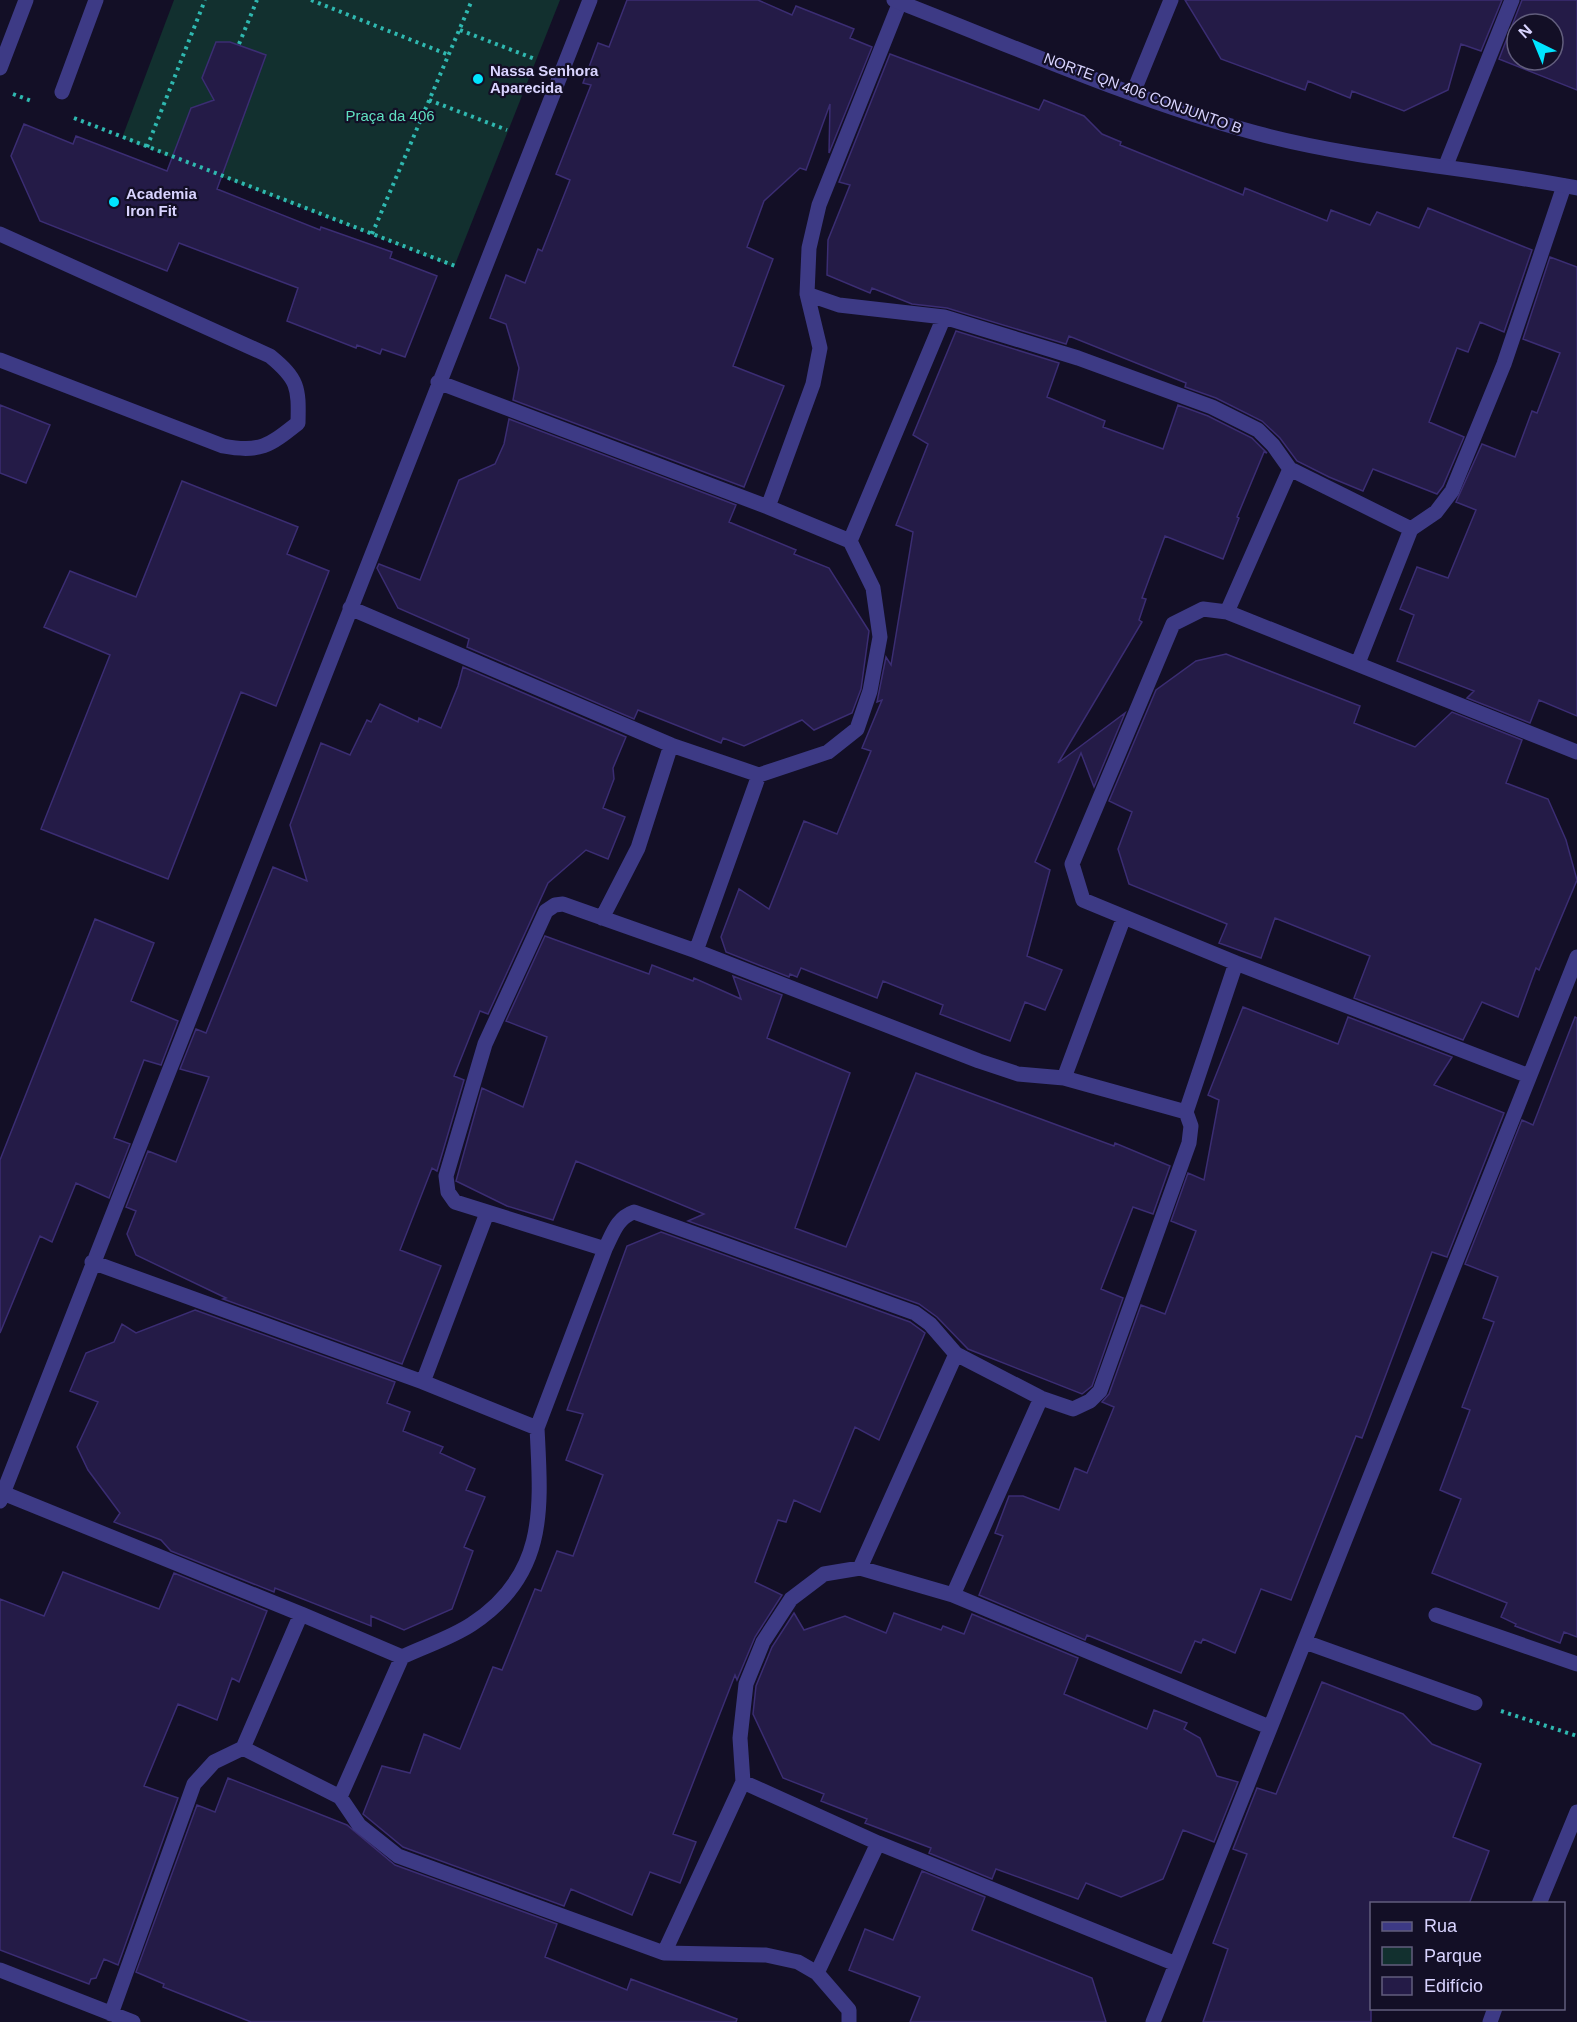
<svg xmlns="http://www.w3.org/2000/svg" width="1577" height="2022" font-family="Helvetica,sans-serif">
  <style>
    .green { fill: #12302f }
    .building { fill: #241b47; stroke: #3b2d73; stroke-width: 1.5; fill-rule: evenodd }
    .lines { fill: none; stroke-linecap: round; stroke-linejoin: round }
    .path { stroke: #2fb8b0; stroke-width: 4; stroke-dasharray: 3 4.5; stroke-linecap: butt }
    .service { stroke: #3d3a85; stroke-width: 15 }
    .minor { stroke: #3d3a85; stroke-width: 15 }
    .tertiary { stroke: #3d3a85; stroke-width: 15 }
    .poi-dot { fill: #00e5ff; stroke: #130f26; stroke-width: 2 }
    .labels { text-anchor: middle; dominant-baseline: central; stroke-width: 4.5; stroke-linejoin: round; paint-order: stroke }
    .poi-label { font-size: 15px; font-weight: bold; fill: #d9d4ff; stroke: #130f26; text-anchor: start }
    .street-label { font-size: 15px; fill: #d9d4ff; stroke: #130f26 }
    .park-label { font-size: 15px; fill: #5fe0c0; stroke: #130f26 }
  </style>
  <rect width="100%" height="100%" fill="#130f26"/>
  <!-- green -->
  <path class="green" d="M 174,0 L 560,0 L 454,267 L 122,138 Z"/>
  <!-- building -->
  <path class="building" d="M 627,0 L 758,0 L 792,15 L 796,6 L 854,29 L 850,38 L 872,47 L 829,153 L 830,104 L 806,170 L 800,168 L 764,201 L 747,247 L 773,259 L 733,366 L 784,386 L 744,487 L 513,400 L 519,368 L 506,324 L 490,318 L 506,275 L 525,283 L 538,249 L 542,251 L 570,180 L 556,174 L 591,85 L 583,83 L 598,43 L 609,47 Z
    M 1185,0 L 1502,0 L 1481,51 L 1461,44 L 1448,90 L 1404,111 L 1352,91 L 1350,98 L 1308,81 L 1305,90 L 1221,59 Z
    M 1522,0 L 1577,0 L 1577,90 L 1499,59 ZM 1517,24 L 1553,24 L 1553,60 L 1517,60 Z
    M 216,42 L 230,42 L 266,55 L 217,189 L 320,230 L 321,227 L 392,252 L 390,258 L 437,276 L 405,357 L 382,349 L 380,354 L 357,345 L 356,348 L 287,321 L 298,288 L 179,243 L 167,271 L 40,221 L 11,156 L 24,124 L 73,144 L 76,136 L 167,171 L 191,108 L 214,100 L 202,78 Z
    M 890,54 L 1039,110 L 1044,100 L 1084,116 L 1102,134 L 1121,142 L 1120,145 L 1243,195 L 1245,188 L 1327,221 L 1331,210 L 1370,225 L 1377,212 L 1419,228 L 1428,208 L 1532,250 L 1504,332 L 1480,322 L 1468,352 L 1457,348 L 1429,422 L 1464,437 L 1443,486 L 1437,494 L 1373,469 L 1363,491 L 1329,477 L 1297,461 L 1280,438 L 1262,421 L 1216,398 L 1185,387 L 1186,383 L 1069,336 L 1066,344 L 947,308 L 912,304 L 872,288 L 870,293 L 827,275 L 828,240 L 850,185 L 839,182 Z
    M 1550,257 L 1577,267 L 1577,716 L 1539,700 L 1530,723 L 1467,698 L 1474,691 L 1397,661 L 1414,615 L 1400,609 L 1417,567 L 1448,578 L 1476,510 L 1456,502 L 1482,444 L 1515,457 L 1532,411 L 1537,413 L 1560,353 L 1523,339 Z
    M 956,331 L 1059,363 L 1047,397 L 1105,421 L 1103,427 L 1163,449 L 1178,405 L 1208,416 L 1252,438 L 1267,453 L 1264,452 L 1237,517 L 1239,518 L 1223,559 L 1165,536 L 1142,598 L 1146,599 L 1139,620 L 1142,622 L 1058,763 L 1125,713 L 1094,787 L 1081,753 L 1035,862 L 1050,870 L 1027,956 L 1062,970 L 1045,1010 L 1025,1002 L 1010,1041 L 940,1014 L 943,1005 L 883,981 L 877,998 L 801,968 L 797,977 L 790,974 L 789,977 L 726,952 L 721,937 L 739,889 L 769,909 L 804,821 L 837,834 L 871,751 L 862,748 L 882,700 L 877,702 L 886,657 L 891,665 L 913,532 L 896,525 L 928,444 L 913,435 Z
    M 0,405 L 50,425 L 26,483 L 0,473 Z
    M 509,419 L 736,505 L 729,522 L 796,550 L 794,554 L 829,568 L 869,631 L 861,689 L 852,713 L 814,730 L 802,720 L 744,746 L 723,738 L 721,743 L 638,710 L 634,719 L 467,647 L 469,639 L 398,608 L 377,568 L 379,564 L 420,580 L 459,480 L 495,464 L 504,444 Z
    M 182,481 L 298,527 L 287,554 L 329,571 L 276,706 L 241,692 L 168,879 L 41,829 L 110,655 L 44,627 L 70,571 L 136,597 Z
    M 1226,654 L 1360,706 L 1354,723 L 1415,747 L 1452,712 L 1522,740 L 1506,783 L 1548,799 L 1566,840 L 1577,880 L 1539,970 L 1536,968 L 1518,1017 L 1482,1002 L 1463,1040 L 1354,998 L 1370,956 L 1275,918 L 1261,958 L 1219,943 L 1227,924 L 1129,884 L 1118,849 L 1132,812 L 1109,801 L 1156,690 L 1196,661 Z
    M 463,667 L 626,737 L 613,768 L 614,779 L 603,808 L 625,817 L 608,859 L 586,850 L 548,883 L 488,1014 L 480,1011 L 454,1076 L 464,1080 L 437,1171 L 432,1168 L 400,1250 L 441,1266 L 402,1364 L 223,1299 L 226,1298 L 136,1255 L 127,1234 L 136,1211 L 126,1207 L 148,1151 L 176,1162 L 209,1077 L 180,1069 L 196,1029 L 206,1033 L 273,867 L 307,881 L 290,825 L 321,743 L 350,755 L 367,720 L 371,722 L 380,704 L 418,722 L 419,718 L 441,728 L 458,686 Z
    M 95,919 L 154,943 L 131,1001 L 178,1021 L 161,1065 L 144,1060 L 114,1138 L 130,1144 L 109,1198 L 76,1183 L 52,1242 L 40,1236 L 0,1333 L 0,1160 Z
    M 545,936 L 649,974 L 652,965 L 693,981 L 694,978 L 741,999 L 733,976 L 782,995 L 767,1038 L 850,1073 L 795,1228 L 846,1247 L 916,1073 L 1114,1146 L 1115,1143 L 1170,1166 L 1153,1214 L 1133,1207 L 1101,1289 L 1123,1298 L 1092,1386 L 1082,1394 L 968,1349 L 937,1317 L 919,1304 L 688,1221 L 704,1214 L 576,1161 L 553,1220 L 507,1206 L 456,1181 L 482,1088 L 523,1107 L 547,1037 L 506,1021 Z
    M 1243,1007 L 1338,1044 L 1348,1017 L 1452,1057 L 1434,1085 L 1504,1113 L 1447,1257 L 1432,1252 L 1362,1438 L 1356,1436 L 1291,1600 L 1261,1589 L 1235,1653 L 1203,1639 L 1201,1643 L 1195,1641 L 1181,1673 L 1087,1635 L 1085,1640 L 979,1595 L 1003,1536 L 995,1533 L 1009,1496 L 1023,1496 L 1059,1510 L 1075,1468 L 1087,1473 L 1114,1407 L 1102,1402 L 1109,1394 L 1141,1305 L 1165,1314 L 1196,1231 L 1171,1221 L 1188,1173 L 1204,1180 L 1219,1100 L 1208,1095 Z
    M 1575,1017 L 1577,1018 L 1577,1637 L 1564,1632 L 1560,1643 L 1515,1626 L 1516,1624 L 1501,1617 L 1507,1603 L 1432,1573 L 1461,1499 L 1440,1490 L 1470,1410 L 1462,1407 L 1494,1322 L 1483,1318 L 1498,1277 L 1465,1264 L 1522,1120 L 1533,1125 Z
    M 661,1232 L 910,1322 L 925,1333 L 879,1440 L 855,1427 L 820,1512 L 794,1500 L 786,1522 L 778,1520 L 755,1582 L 782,1595 L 755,1637 L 737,1680 L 735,1675 L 673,1834 L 696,1842 L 680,1883 L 650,1872 L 632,1915 L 571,1889 L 564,1906 L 403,1847 L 363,1814 L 382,1766 L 410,1773 L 424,1734 L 460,1749 L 493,1667 L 502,1670 L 535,1589 L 541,1591 L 557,1551 L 573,1556 L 603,1475 L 566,1460 L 583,1414 L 567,1410 L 627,1246 Z
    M 195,1310 L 395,1382 L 387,1403 L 410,1412 L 403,1431 L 443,1447 L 440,1453 L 475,1469 L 466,1490 L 485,1497 L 464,1547 L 473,1551 L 452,1609 L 404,1630 L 371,1616 L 371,1626 L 275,1588 L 274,1592 L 171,1551 L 161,1540 L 114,1522 L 120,1513 L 88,1470 L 77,1447 L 98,1402 L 70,1391 L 86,1353 L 114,1342 L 122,1324 L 136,1333 Z
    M 63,1572 L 159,1609 L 174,1573 L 267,1611 L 239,1682 L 232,1678 L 217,1720 L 178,1704 L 144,1786 L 178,1798 L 118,1965 L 104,1959 L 96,1978 L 91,1979 L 89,1984 L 0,1950 L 0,1599 L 44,1616 Z
    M 794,1613 L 804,1630 L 845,1616 L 886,1633 L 894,1613 L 941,1630 L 943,1626 L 964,1634 L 972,1614 L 1078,1658 L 1064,1694 L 1147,1729 L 1154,1710 L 1187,1723 L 1184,1729 L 1200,1738 L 1217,1776 L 1238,1782 L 1214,1842 L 1183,1830 L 1163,1879 L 1121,1897 L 1086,1883 L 1078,1899 L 996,1869 L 992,1879 L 929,1853 L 931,1848 L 865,1823 L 867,1819 L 821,1801 L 824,1794 L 783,1778 L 753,1714 L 756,1686 L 772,1647 Z
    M 1322,1682 L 1403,1714 L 1432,1744 L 1481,1764 L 1453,1837 L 1489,1851 L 1469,1904 L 1371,1904 L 1371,2022 L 1203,2022 L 1228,1949 L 1213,1943 L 1247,1854 L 1233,1849 L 1257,1788 L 1276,1794 Z
    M 228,1778 L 347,1825 L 395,1865 L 557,1924 L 545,1957 L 627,1990 L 631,1979 L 737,2019 L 736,2022 L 251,2022 L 163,1987 L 164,1984 L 136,1972 L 197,1805 L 215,1812 Z
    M 922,1871 L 985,1897 L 972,1930 L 1092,1978 L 1106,2022 L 910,2022 L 920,1997 L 849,1970 L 865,1929 L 893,1940 Z"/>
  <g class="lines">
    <!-- path -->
    <path class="path" d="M 311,0 L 449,55
      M 460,30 L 535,59
      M 239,44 L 257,0
      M 13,94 L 34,102
      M 429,100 L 507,130
      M 74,118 L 455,266
      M 147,147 L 205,0
      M 372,234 L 472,0
      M 1501,1711 L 1577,1736"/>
    <!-- service -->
    <path class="service" d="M 62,92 L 96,0
      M 0,234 L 270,356 C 298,379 299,387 298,423 C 269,446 260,453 223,446 L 0,360"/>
    <!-- minor -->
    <path class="minor" d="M 0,68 L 26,0
      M 1133,93 L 1171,0
      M 1446,165 L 1512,0
      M 807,294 L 839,305 L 944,317 L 1078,358 L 1212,407 L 1258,430 L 1273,445 L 1290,469 L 1411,529 L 1436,512 L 1452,491 L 1504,364 L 1564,186
      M 438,382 L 768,507 L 850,541 L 873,588 L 880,637 L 870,691 L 857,729 L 828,752 L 759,775
      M 768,507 L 813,384 L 820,348 L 807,294 L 809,248 L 819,205 L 900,2
      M 850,541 L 944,317
      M 350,608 L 671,745 L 638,848 L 602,918
      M 1227,612 L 1290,469
      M 1358,663 L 1411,529
      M 671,745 L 759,775 L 696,951
      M 1529,1076 L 1236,963 L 1083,900 L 1072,864 L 1173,624 L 1203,609 L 1227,612 L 1577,752
      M 1064,1078 L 1186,1112
      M 605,1249 L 455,1202 L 448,1192 L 446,1176 L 485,1044 L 546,911 L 555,905 L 563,904 L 696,951 L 979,1061 L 1018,1074 L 1064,1078 L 1124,917
      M 92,1262 L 423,1382 L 537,1428 C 541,1507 548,1574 472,1624 C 451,1638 425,1646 402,1657 L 301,1614
      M 956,1354 L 1041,1398 L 1073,1409 L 1090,1401 L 1100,1391 L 1189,1143 L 1191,1126 L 1186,1112 L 1236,963
      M 423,1382 L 487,1213
      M 537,1428 L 605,1249 C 613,1233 617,1218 634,1212 L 915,1313 L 930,1324 L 956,1354 L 860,1568
      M 3,1493 L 301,1614 L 243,1748 L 214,1762 L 194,1784 L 111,2014
      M 0,1501 L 590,0
      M 953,1595 L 1041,1398
      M 1436,1615 L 1577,1664
      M 1305,1642 L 1475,1703
      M 243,1748 L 340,1797 L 359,1825 L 398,1856 L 664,1953 L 766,1955 L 798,1962 L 817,1973
      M 340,1797 L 402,1657
      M 1539,1904 L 1577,1812
      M 664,1953 L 743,1782
      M 1176,1964 L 878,1843 L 743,1782 L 740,1738 L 746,1684 L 763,1642 L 791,1599 L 824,1574 L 860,1568 L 953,1595 L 1269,1727
      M 0,1970 L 133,2022
      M 849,2022 L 849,2010 L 817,1973 L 878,1843
      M 1153,2022 L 1577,957
      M 1490,2022 L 1495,2008"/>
    <!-- tertiary -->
    <path class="tertiary" d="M 894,0 C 1013,46 1132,100 1256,133 C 1360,161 1471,167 1577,188"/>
  </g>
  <!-- markers -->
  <g class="poi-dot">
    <circle cx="478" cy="79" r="6"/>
    <circle cx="114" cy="202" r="6"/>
  </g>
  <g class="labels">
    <!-- poi labels -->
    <g class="poi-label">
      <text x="490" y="70">Nassa Senhora<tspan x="490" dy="17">Aparecida</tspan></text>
      <text x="126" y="193">Academia<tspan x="126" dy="17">Iron Fit</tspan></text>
    </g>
    <!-- street labels -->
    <g class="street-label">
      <text transform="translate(1143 93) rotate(20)">NORTE QN 406 CONJUNTO B</text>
    </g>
    <!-- park labels -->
    <g class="park-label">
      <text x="390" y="115">Praça da 406</text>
    </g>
  </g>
  <!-- legend -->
  <rect x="1370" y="1902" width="195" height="108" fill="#130f26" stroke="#625e7d" stroke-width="1.5"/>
  <rect x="1382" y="1922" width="30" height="9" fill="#3d3a85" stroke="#625e7d" stroke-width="1.5"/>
  <text x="1424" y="1932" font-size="18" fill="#d9d4ff">Rua</text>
  <rect x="1382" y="1947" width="30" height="18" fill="#12302f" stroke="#625e7d" stroke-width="1.5"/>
  <text x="1424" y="1962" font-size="18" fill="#d9d4ff">Parque</text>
  <rect x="1382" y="1977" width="30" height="18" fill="#241b47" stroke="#625e7d" stroke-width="1.5"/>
  <text x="1424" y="1992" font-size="18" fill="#d9d4ff">Edifício</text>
  <!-- north arrow -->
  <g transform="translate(1535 42) rotate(317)"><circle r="28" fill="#130f26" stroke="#625e7d" stroke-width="1.5"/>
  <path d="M0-4.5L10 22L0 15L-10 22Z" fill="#00e5ff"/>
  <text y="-9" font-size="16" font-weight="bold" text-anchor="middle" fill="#d9d4ff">N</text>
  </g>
</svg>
